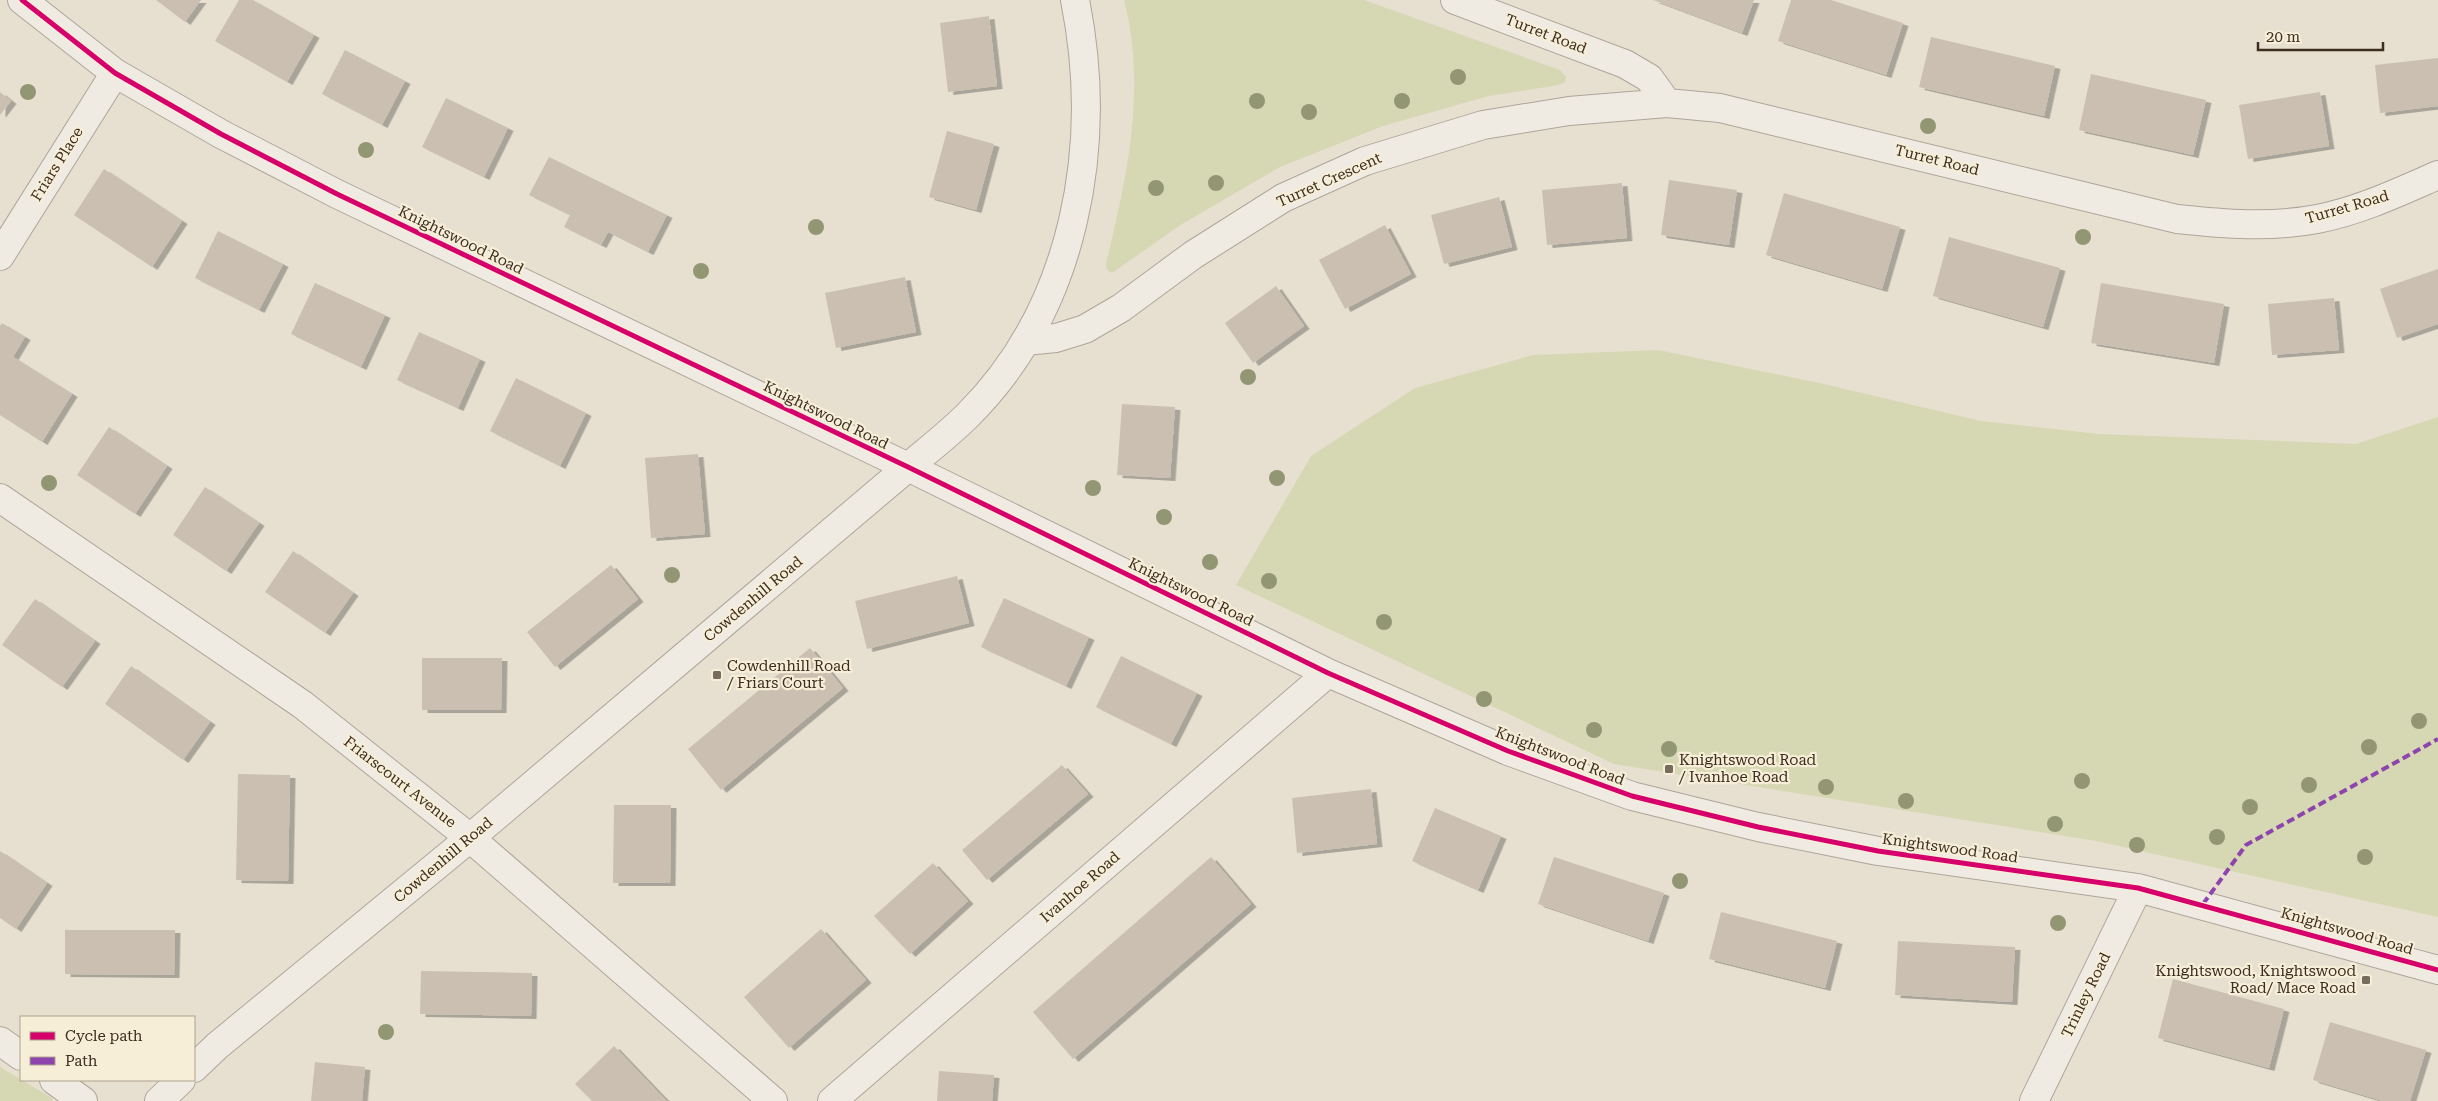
<svg xmlns="http://www.w3.org/2000/svg" width="2438" height="1101" font-family="'Roboto Serif',serif">
  <style>
    .green { fill: #d6d7b3 }
    .building { fill: #cbbfb2; filter: url(#shadow) }
    .lines { fill: none; stroke-linecap: round; stroke-linejoin: round }
    .minor-casing { stroke: #ada599; stroke-width: 30 }
    .minor { stroke: #efebe3; stroke-width: 28 }
    .quiet { stroke: #8e44ad; stroke-width: 4; stroke-dasharray: 8 4; stroke-linecap: butt }
    .cycleway-casing { stroke: #f7eed8; stroke-width: 8 }
    .cycleway { stroke: #d6006c; stroke-width: 5 }
    .tree { fill: #929673 }
    .poi-dot { fill: #786c5e; stroke: #f7eed8; stroke-width: 2 }
    .labels { text-anchor: middle; dominant-baseline: central; stroke-width: 4.5; stroke-linejoin: round; paint-order: stroke }
    .street-label { font-size: 15px; fill: #3d2e20; stroke: #f7eed8 }
    .poi-label { font-size: 15px; fill: #3d2e20; stroke: #f7eed8; text-anchor: start }
  </style>
  <defs>
    <filter id="shadow"><feDropShadow dx="5.5" dy="3" stdDeviation="0" flood-color="#0004"/></filter>
  </defs>
  <rect width="100%" height="100%" fill="#e7e0d1"/>
  <!-- green -->
  <path class="green" d="M 1124,0 L 1364,0 L 1560,70 L 1566,77 L 1565,82 L 1559,85 L 1489,96 L 1383,126 L 1280,167 L 1182,224 L 1112,273 L 1107,270 L 1106,264 C 1127,176 1147,90 1124,0 Z
    M 1658,350 L 1824,384 L 1981,421 L 2099,434 L 2356,444 L 2438,417 L 2438,917 L 2096,841 L 1614,764 L 1236,585 L 1311,456 L 1415,388 L 1533,355 Z
    M 0,1067 L 52,1098 L 53,1101 L 0,1101 Z"/>
  <!-- building -->
  <path class="building" d="M 156,0 L 201,0 L 185,22 Z
    M 239,0 L 253,0 L 314,35 L 287,82 L 215,41 Z
    M 1653,0 L 1754,0 L 1742,33 Z
    M 1791,0 L 1831,0 L 1903,23 L 1886,75 L 1778,41 Z
    M 989,16 L 997,86 L 948,92 L 940,23 Z
    M 1931,37 L 2055,66 L 2044,116 L 1919,87 Z
    M 345,50 L 405,81 L 382,125 L 322,94 Z
    M 2438,58 L 2438,106 L 2380,113 L 2375,65 Z
    M 2091,74 L 2206,100 L 2193,155 L 2079,130 Z
    M 0,92 L 11,101 L 0,115 Z
    M 2320,92 L 2329,146 L 2248,159 L 2239,105 Z
    M 446,98 L 508,128 L 484,177 L 422,147 Z
    M 947,131 L 994,144 L 976,210 L 929,197 Z
    M 549,157 L 667,215 L 648,252 L 608,232 L 601,245 L 564,227 L 570,215 L 529,195 Z
    M 104,169 L 182,221 L 152,267 L 74,215 Z
    M 1669,180 L 1737,190 L 1729,245 L 1661,235 Z
    M 1622,183 L 1627,238 L 1547,245 L 1542,190 Z
    M 1784,193 L 1900,227 L 1882,289 L 1766,255 Z
    M 1499,197 L 1512,247 L 1444,264 L 1431,215 Z
    M 1385,225 L 1411,274 L 1345,309 L 1319,260 Z
    M 218,231 L 283,264 L 259,310 L 195,278 Z
    M 1949,237 L 2060,268 L 2043,327 L 1933,296 Z
    M 2438,269 L 2438,324 L 2397,338 L 2380,289 Z
    M 905,277 L 916,332 L 836,348 L 825,293 Z
    M 315,283 L 385,315 L 361,367 L 291,334 Z
    M 2101,283 L 2224,304 L 2214,363 L 2091,343 Z
    M 1276,286 L 1304,326 L 1253,363 L 1225,323 Z
    M 2334,298 L 2339,350 L 2272,355 L 2268,304 Z
    M 2,323 L 25,337 L 13,357 L 72,394 L 42,442 L 0,415 L 0,326 Z
    M 419,332 L 480,359 L 458,408 L 397,380 Z
    M 516,378 L 586,413 L 560,466 L 490,431 Z
    M 1122,404 L 1175,407 L 1170,478 L 1117,475 Z
    M 109,427 L 167,466 L 135,514 L 77,475 Z
    M 698,454 L 705,534 L 651,538 L 645,458 Z
    M 205,487 L 259,523 L 226,571 L 173,535 Z
    M 293,551 L 353,593 L 325,633 L 265,592 Z
    M 611,565 L 638,599 L 555,667 L 527,632 Z
    M 957,576 L 969,623 L 867,649 L 855,601 Z
    M 1004,598 L 1089,637 L 1066,686 L 981,647 Z
    M 35,599 L 95,641 L 62,687 L 2,645 Z
    M 810,648 L 843,688 L 721,790 L 688,749 Z
    M 1121,656 L 1197,693 L 1171,744 L 1096,707 Z
    M 422,658 L 502,658 L 501,710 L 422,710 Z
    M 131,666 L 210,722 L 183,760 L 105,704 Z
    M 1062,765 L 1088,794 L 987,880 L 962,850 Z
    M 238,774 L 290,775 L 288,881 L 236,880 Z
    M 1371,789 L 1377,844 L 1297,853 L 1292,798 Z
    M 614,805 L 671,805 L 670,883 L 613,883 Z
    M 1435,808 L 1501,836 L 1478,890 L 1412,861 Z
    M 0,851 L 47,883 L 16,929 L 0,918 Z
    M 1211,857 L 1251,904 L 1073,1059 L 1033,1012 Z
    M 1554,857 L 1664,893 L 1648,941 L 1538,904 Z
    M 933,863 L 968,901 L 910,954 L 874,916 Z
    M 1721,912 L 1837,941 L 1825,988 L 1709,959 Z
    M 821,929 L 866,980 L 789,1048 L 744,997 Z
    M 65,930 L 175,930 L 174,975 L 65,974 Z
    M 1898,941 L 2015,947 L 2012,1002 L 1895,995 Z
    M 421,971 L 532,973 L 531,1016 L 420,1014 Z
    M 2173,979 L 2284,1009 L 2269,1068 L 2158,1038 Z
    M 2330,1022 L 2426,1050 L 2410,1101 L 2383,1101 L 2313,1080 Z
    M 614,1046 L 656,1090 L 667,1101 L 592,1101 L 575,1084 Z
    M 315,1062 L 365,1067 L 362,1101 L 311,1101 Z
    M 939,1071 L 994,1075 L 992,1101 L 937,1101 Z"/>
  <g class="lines">
    <defs>
      <path id="minor" d="M 22,0 L 115,73 L 221,134 L 337,194 L 908,467 L 1328,673 L 1508,751 L 1632,796 L 1758,827 L 1878,851 L 2138,888 L 2438,970
        M 1455,0 L 1625,64 L 1649,78 L 1667,103
        M 0,256 L 115,73
        M 1025,341 L 1056,338 L 1085,329 L 1121,308 L 1193,255 L 1283,198 L 1365,161 L 1483,125 L 1569,111 L 1667,103 L 1720,108 L 2177,219 C 2224,224 2270,228 2317,219 C 2359,211 2399,192 2438,175
        M 0,498 L 303,705 L 470,838 L 773,1101
        M 0,1041 L 21,1056
        M 194,1068 L 217,1046 L 470,838 L 908,467 C 928,450 949,434 968,415 C 1076,307 1104,145 1075,0
        M 54,1080 L 83,1101
        M 159,1101 L 181,1080
        M 832,1101 L 1328,673
        M 2034,1101 L 2138,888"/>
    </defs>
    <!-- minor casing -->
    <use href="#minor" class="minor-casing"/>
    <!-- minor -->
    <use href="#minor" class="minor"/>
    <!-- quiet -->
    <path class="quiet" d="M 2203,904 L 2246,845 L 2438,739"/>
    <defs>
      <path id="cycleway" d="M 22,0 L 115,73 L 221,134 L 337,194 L 908,467 L 1328,673 L 1508,751 L 1632,796 L 1758,827 L 1878,851 L 2138,888 L 2438,970"/>
    </defs>
    <!-- cycleway casing -->
    <use href="#cycleway" class="cycleway-casing"/>
    <!-- cycleway -->
    <use href="#cycleway" class="cycleway"/>
  </g>
  <!-- trees -->
  <g class="tree">
    <circle cx="1458" cy="77" r="8"/>
    <circle cx="28" cy="92" r="8"/>
    <circle cx="1257" cy="101" r="8"/>
    <circle cx="1402" cy="101" r="8"/>
    <circle cx="1309" cy="112" r="8"/>
    <circle cx="1928" cy="126" r="8"/>
    <circle cx="366" cy="150" r="8"/>
    <circle cx="1216" cy="183" r="8"/>
    <circle cx="1156" cy="188" r="8"/>
    <circle cx="816" cy="227" r="8"/>
    <circle cx="2083" cy="237" r="8"/>
    <circle cx="701" cy="271" r="8"/>
    <circle cx="1248" cy="377" r="8"/>
    <circle cx="1277" cy="478" r="8"/>
    <circle cx="49" cy="483" r="8"/>
    <circle cx="1093" cy="488" r="8"/>
    <circle cx="1164" cy="517" r="8"/>
    <circle cx="1210" cy="562" r="8"/>
    <circle cx="672" cy="575" r="8"/>
    <circle cx="1269" cy="581" r="8"/>
    <circle cx="1384" cy="622" r="8"/>
    <circle cx="1484" cy="699" r="8"/>
    <circle cx="2419" cy="721" r="8"/>
    <circle cx="1594" cy="730" r="8"/>
    <circle cx="2369" cy="747" r="8"/>
    <circle cx="1669" cy="749" r="8"/>
    <circle cx="2082" cy="781" r="8"/>
    <circle cx="2309" cy="785" r="8"/>
    <circle cx="1826" cy="787" r="8"/>
    <circle cx="1906" cy="801" r="8"/>
    <circle cx="2250" cy="807" r="8"/>
    <circle cx="2055" cy="824" r="8"/>
    <circle cx="2217" cy="837" r="8"/>
    <circle cx="2137" cy="845" r="8"/>
    <circle cx="2365" cy="857" r="8"/>
    <circle cx="1680" cy="881" r="8"/>
    <circle cx="2058" cy="923" r="8"/>
    <circle cx="386" cy="1032" r="8"/>
  </g>
  <!-- markers -->
  <g class="poi-dot">
    <rect x="712" y="670" width="10" height="10" rx="2.5"/>
    <rect x="1664" y="764" width="10" height="10" rx="2.5"/>
    <rect x="2361" y="975" width="10" height="10" rx="2.5"/>
  </g>
  <g class="labels">
    <!-- street labels -->
    <g class="street-label">
      <text transform="translate(1546 34) rotate(21)">Turret Road</text>
      <text transform="translate(1937 160) rotate(14)">Turret Road</text>
      <text transform="translate(57 164) rotate(-58)">Friars Place</text>
      <text transform="translate(1329 180) rotate(-24)">Turret Crescent</text>
      <text transform="translate(2347 207) rotate(-16)">Turret Road</text>
      <text transform="translate(461 240) rotate(26)">Knightswood Road</text>
      <text transform="translate(826 415) rotate(26)">Knightswood Road</text>
      <text transform="translate(1191 592) rotate(26)">Knightswood Road</text>
      <text transform="translate(753 599) rotate(-40)">Cowdenhill Road</text>
      <text transform="translate(1560 756) rotate(21)">Knightswood Road</text>
      <text transform="translate(400 782) rotate(38)">Friarscourt Avenue</text>
      <text transform="translate(1950 848) rotate(8)">Knightswood Road</text>
      <text transform="translate(443 860) rotate(-40)">Cowdenhill Road</text>
      <text transform="translate(1080 887) rotate(-41)">Ivanhoe Road</text>
      <text transform="translate(2347 931) rotate(16)">Knightswood Road</text>
      <text transform="translate(2086 995) rotate(-64)">Trinley Road</text>
    </g>
    <!-- poi labels -->
    <g class="poi-label">
      <text x="727" y="666">Cowdenhill Road<tspan x="727" dy="17">/ Friars Court</tspan></text>
      <text x="1679" y="760">Knightswood Road<tspan x="1679" dy="17">/ Ivanhoe Road</tspan></text>
      <text x="2356" y="971" text-anchor="end">Knightswood, Knightswood<tspan x="2356" dy="17">Road/ Mace Road</tspan></text>
    </g>
  </g>
  <!-- legend -->
  <rect x="20" y="1016" width="175" height="65" fill="#f7eed8" stroke="#ada18e"/>
  <rect x="30" y="1032" width="25" height="8" fill="#d6006c" stroke="#ada18e"/>
  <text x="65" y="1041" font-size="15" fill="#3d2e20">Cycle path</text>
  <rect x="30" y="1057" width="25" height="8" fill="#8e44ad" stroke="#ada18e"/>
  <text x="65" y="1066" font-size="15" fill="#3d2e20">Path</text>
  <!-- scale -->
  <path d="M2258 42v8h125v-8" fill="none" stroke="#3d2e20" stroke-width="2.5"/>
  <text x="2266" y="42" font-size="15" fill="#3d2e20" stroke="#f7eed8" stroke-width="4" paint-order="stroke">20 m</text>
</svg>
